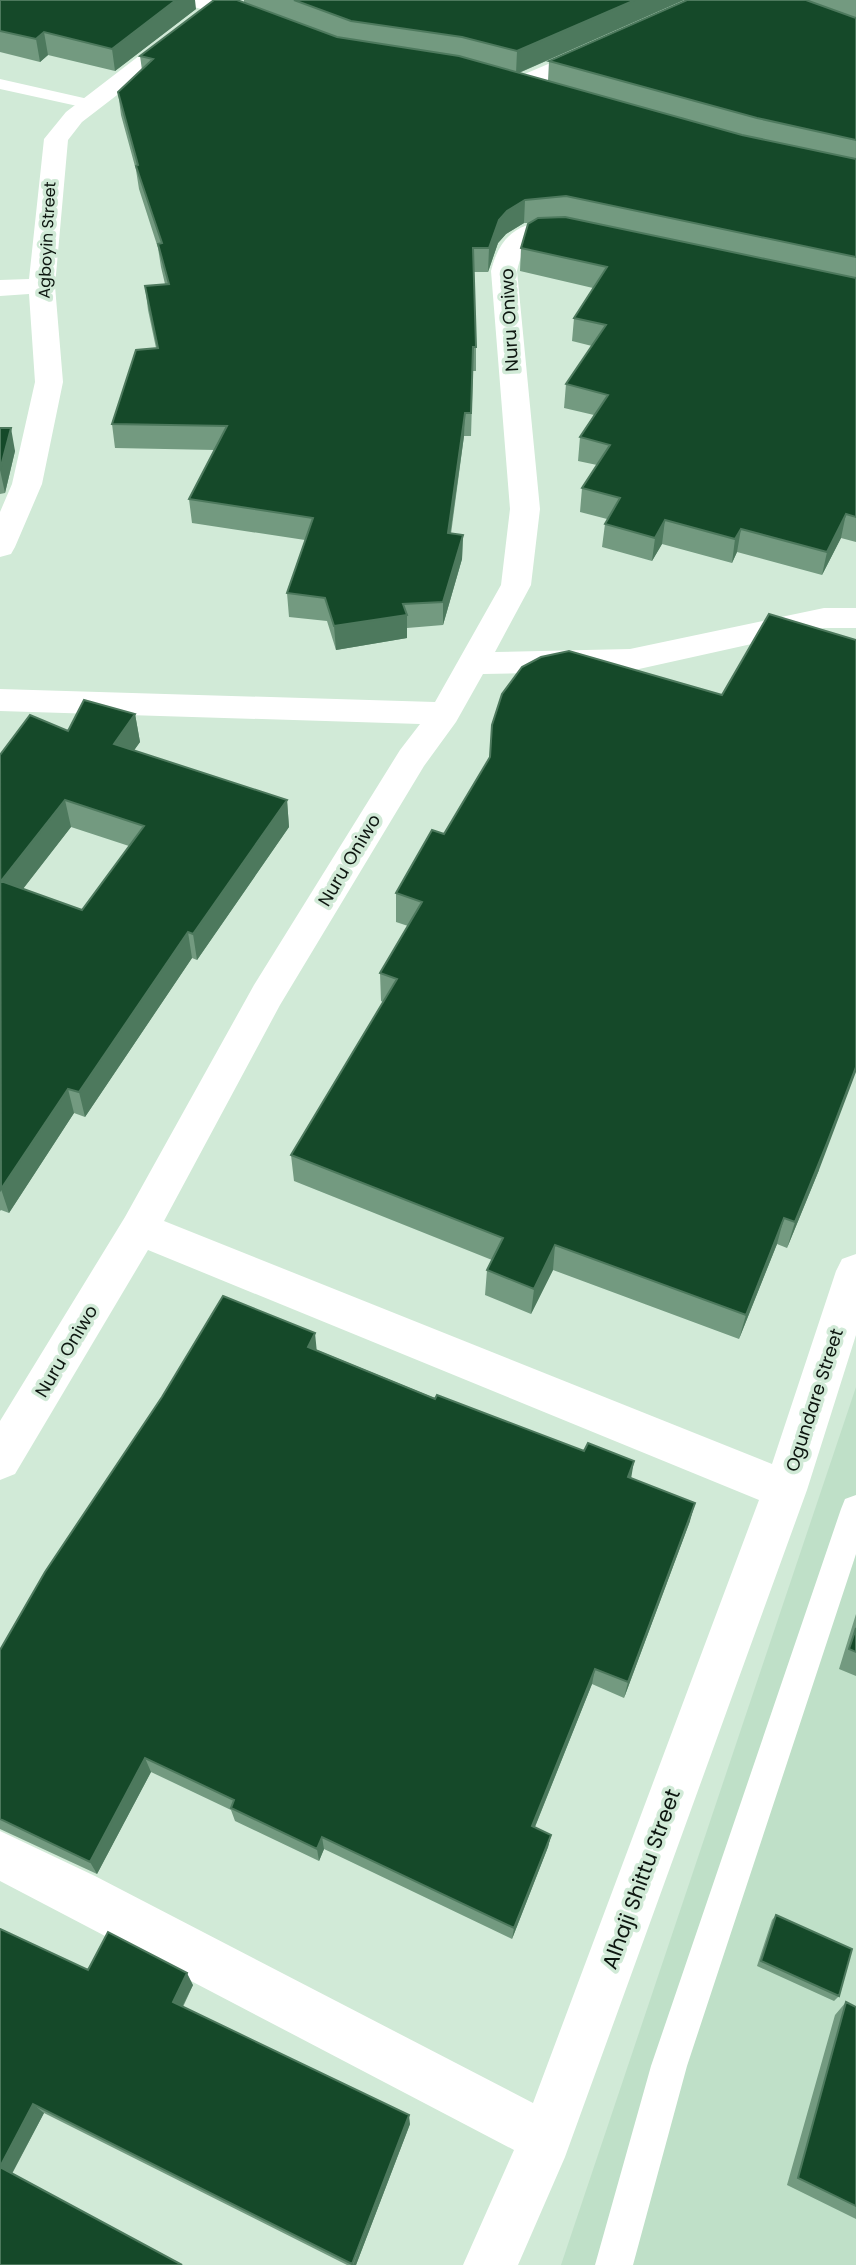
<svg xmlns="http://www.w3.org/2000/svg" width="856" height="2265" font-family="Poppins,sans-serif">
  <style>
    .built { fill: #bfe0c8 }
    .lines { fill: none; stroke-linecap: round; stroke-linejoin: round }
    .service { fill: #fff; fill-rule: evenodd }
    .minor { fill: #fff; fill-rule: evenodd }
    .wall { fill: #739a80; fill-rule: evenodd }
    .shaded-wall { fill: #4d795d }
    .building { fill: #154929; stroke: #4d795d; stroke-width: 2; fill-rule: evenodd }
    .labels { text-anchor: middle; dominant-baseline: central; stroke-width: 7; stroke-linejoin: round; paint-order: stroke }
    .far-street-label { font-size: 16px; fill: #0d1610; stroke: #d1ead7 }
    .street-label { font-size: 18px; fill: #0d1610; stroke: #d1ead7 }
    .near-street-label { font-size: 21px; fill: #0d1610; stroke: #d1ead7 }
  </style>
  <rect width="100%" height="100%" fill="#d1ead7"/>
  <!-- built -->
  <path class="built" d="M 856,1387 L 856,2265 L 561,2265 Z"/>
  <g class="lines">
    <!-- service -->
    <path class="service" d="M 0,79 L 97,101 L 99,104 L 91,109 L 0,89 Z
      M 856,1495 L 856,1554 L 687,2066 L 633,2265 L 595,2265 L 651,2066 L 841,1509 L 845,1499 Z"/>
    <!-- minor -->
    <path class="minor" d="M 184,0 L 227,0 L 268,14 L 271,19 L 260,26 L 187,5 Z
      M 182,27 L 190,29 L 193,34 L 190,39 L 82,122 L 68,140 L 55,286 L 63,382 L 42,484 L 15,547 L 11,554 L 0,557 L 0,512 L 12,484 L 35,382 L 29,294 L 0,296 L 0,280 L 29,279 L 44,139 L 66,112 L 174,29 Z
      M 595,44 L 606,51 L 603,56 L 529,89 L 513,89 L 509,84 L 513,79 Z
      M 550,221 L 586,228 L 590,233 L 586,238 C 551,247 529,218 517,271 L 540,509 L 531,585 L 495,652 L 630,649 L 824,608 L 856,608 L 856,628 L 824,628 L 630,671 L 483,674 L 456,722 L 424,766 L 280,1005 L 164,1221 L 772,1464 L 836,1271 L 842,1259 L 856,1254 L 856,1335 L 807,1490 L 565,2157 L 518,2265 L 463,2265 L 514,2150 L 0,1881 L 0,1831 L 95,1876 L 533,2103 L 759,1500 L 148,1250 L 15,1474 L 0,1480 L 0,1421 L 125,1217 L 254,985 L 400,750 L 420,724 L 0,711 L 0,689 L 435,702 L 501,585 L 510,509 L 491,271 C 499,238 516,223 550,221 Z"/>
  </g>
  <!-- wall -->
  <path class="wall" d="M 0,0 L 196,9 L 115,71 L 48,55 L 40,62 L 0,52 Z
    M 244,0 L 684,0 L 519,73 L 548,81 L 549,61 L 687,0 L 856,0 L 856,542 L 841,538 L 822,575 L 737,552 L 732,563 L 662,544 L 652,561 L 602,547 L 605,524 L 607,519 L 580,512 L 582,488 L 597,465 L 578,461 L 580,437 L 594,415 L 564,408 L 566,384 L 592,346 L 572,341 L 574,318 L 593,288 L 520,271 L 521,248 L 531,223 L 524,223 L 506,234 L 498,243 L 488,272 L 474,272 L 476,347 L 476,371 L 473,371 L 471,436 L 464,436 L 451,534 L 463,535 L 462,559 L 443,625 L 407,628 L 407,638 L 336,650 L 327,621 L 289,617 L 287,593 L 305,540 L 192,523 L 189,499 L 215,450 L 115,448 L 112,424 L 156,348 L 148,310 L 145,286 L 165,284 L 161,267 L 158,248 L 139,189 L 136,170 L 121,115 L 118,92 L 142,70 L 140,56 L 244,3 Z
    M 0,428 L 15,451 L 5,493 L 0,494 Z
    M 135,714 L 140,742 L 133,751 L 287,800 L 289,827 L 197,960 L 192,958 L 85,1117 L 74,1113 L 9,1213 L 1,1210 L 0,1211 L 0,755 L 68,731 ZM 71,827 L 129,846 L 82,910 L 23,889 Z
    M 432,830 L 819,1170 L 787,1248 L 777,1244 L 739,1339 L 553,1270 L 531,1314 L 485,1295 L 487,1270 L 492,1260 L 294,1181 L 291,1155 L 383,1002 L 381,1001 L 380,973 L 408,926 L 396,922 L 396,893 Z
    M 317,1350 L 631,1478 L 690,1521 L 624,1698 L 592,1684 L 535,1827 L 551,1835 L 548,1847 L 512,1939 L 324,1849 L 319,1861 L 235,1821 L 231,1810 L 151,1772 L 97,1874 L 0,1829 L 0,1650 Z
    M 856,1614 L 856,1676 L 839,1669 Z
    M 776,1915 L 839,1996 L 834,2001 L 757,1966 L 772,1920 Z
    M 0,1929 L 88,1970 L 193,1985 L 183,2007 L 410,2124 L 356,2265 L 347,2265 L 44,2113 L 12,2174 L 0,2265 Z
    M 846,2002 L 856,2007 L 856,2219 L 787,2185 L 835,2015 Z"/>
  <!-- shaded-wall -->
  <path class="shaded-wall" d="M 176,0 L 195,0 L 196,9 L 115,71 L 112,49 Z
    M 635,0 L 684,0 L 516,74 L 517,51 Z
    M 44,32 L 48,55 L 40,62 L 36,39 Z
    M 525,200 L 524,223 L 506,234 L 498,243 L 488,272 L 489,248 L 499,220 L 507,211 Z
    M 465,413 L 464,436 L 447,557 L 448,533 Z
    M 11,428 L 15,451 L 5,493 L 0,470 Z
    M 846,514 L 841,538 L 822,575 L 827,552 Z
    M 665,520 L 662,544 L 652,561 L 655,538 Z
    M 741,529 L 737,552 L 732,563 L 735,539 Z
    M 463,535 L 462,559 L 443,625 L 443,602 Z
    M 407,615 L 407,638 L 336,650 L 334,626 Z
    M 135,714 L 140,742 L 119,772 L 114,744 Z
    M 65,800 L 71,827 L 8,908 L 1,881 Z
    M 287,800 L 289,827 L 197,960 L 193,934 Z
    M 188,932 L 192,958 L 85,1117 L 79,1092 Z
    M 856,1067 L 856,1072 L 819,1170 L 787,1248 L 795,1222 Z
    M 68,1089 L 74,1113 L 9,1213 L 1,1189 Z
    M 784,1218 L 777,1244 L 739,1339 L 746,1315 Z
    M 555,1245 L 553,1270 L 531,1314 L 534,1289 Z
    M 315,1333 L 317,1353 L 308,1347 Z
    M 634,1461 L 631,1479 L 628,1477 Z
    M 695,1503 L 690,1521 L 624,1698 L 628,1682 Z
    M 595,1669 L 592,1684 L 530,1839 L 532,1826 Z
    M 145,1758 L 151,1772 L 97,1874 L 90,1862 Z
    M 551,1835 L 548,1847 L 512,1939 L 514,1928 Z
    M 322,1837 L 324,1849 L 319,1861 L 317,1849 Z
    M 187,1973 L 193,1985 L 179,2013 L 173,2002 Z
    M 33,2104 L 44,2113 L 11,2175 L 0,2167 Z
    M 409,2115 L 410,2124 L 356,2265 L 353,2265 Z"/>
  <!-- building -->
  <path class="building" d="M 0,0 L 176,0 L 112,49 L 44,32 L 36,39 L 0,31 Z
    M 214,0 L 237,0 L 337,37 L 459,56 L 742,135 L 856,159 L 856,257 L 566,196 L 525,200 L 507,211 L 499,220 L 489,248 L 473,248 L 476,347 L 473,347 L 471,413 L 465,413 L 448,533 L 463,535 L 443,602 L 403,604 L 407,615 L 334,626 L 325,598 L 287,593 L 313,518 L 189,499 L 227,426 L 112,424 L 136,350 L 158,348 L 145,286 L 169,284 L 158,244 L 162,243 L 136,166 L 138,165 L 118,92 L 153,59 L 140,56 Z
    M 294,0 L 635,0 L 517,51 L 462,37 L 351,21 Z
    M 687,0 L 806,0 L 856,18 L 856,140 L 757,118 L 549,61 Z
    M 565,217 L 856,278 L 856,517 L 846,514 L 827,552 L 741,529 L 735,539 L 665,520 L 655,538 L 605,524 L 620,498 L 582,488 L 610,445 L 580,437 L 608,395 L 566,384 L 606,325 L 574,318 L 607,267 L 521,248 L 528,224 L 538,218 Z
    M 0,428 L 11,428 L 0,470 Z
    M 769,614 L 856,640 L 856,1067 L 827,1143 L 795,1222 L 784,1218 L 746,1315 L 555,1245 L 534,1289 L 487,1270 L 503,1238 L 291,1155 L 397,979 L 380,973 L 422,902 L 396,893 L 432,830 L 444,834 L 490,757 L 492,725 L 502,694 L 522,667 L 541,657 L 569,651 L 722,695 Z
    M 84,700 L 135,714 L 114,744 L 287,800 L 193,934 L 188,932 L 79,1092 L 68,1089 L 1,1189 L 0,755 L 30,715 L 68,731 ZM 65,800 L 144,826 L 82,910 L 1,881 Z
    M 223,1296 L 315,1333 L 308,1347 L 435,1399 L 437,1395 L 584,1451 L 588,1443 L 634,1461 L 628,1477 L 695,1503 L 628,1682 L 595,1669 L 532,1826 L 551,1835 L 514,1928 L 322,1837 L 317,1849 L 231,1808 L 234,1800 L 145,1758 L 90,1862 L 0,1819 L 0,1650 L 45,1572 L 162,1397 Z
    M 856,1628 L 856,1652 L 849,1649 Z
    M 776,1915 L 852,1949 L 839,1996 L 761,1961 Z
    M 0,1929 L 88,1970 L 108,1932 L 187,1973 L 173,2002 L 409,2115 L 352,2264 L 33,2104 L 0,2167 Z
    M 846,2002 L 856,2007 L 856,2206 L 798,2178 Z
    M 0,2167 L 182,2265 L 0,2265 Z"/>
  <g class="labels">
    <!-- far-street labels -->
    <g class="far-street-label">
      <text transform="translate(47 240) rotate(-87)">Agboyin Street</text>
    </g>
    <!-- street labels -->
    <g class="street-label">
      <text transform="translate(509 320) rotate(-93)">Nuru Oniwo</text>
      <text transform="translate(349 860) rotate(-59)">Nuru Oniwo</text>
      <text transform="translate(66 1351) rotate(-59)">Nuru Oniwo</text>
      <text transform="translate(814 1400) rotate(-72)">Ogundare Street</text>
    </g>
    <!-- near-street labels -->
    <g class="near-street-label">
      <text transform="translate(641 1879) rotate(-70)">Alhaji Shittu Street</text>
    </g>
  </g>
</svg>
